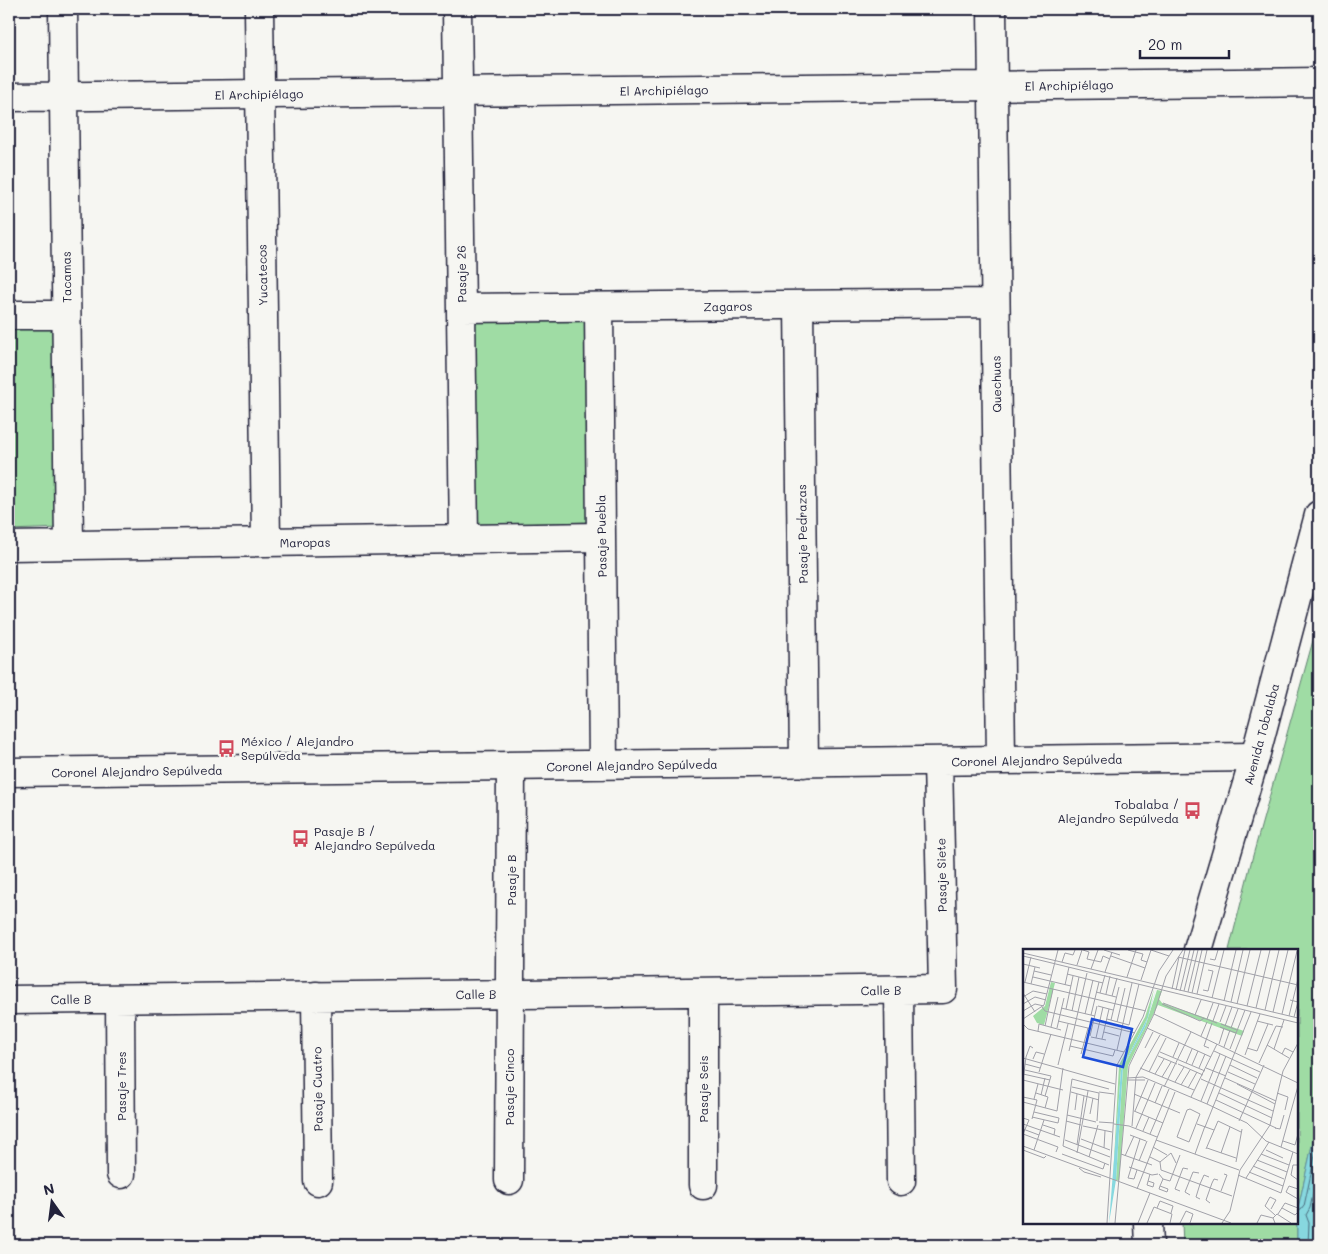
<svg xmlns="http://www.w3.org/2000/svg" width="1328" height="1254" font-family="Mali,sans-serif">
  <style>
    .green { fill: #9fdca4; stroke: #607f70 }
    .water { fill: #87d8df; stroke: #5f8f9d }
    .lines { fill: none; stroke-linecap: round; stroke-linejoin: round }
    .shore { stroke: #4a6b7d; stroke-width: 1 }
    .minor-casing { stroke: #22223b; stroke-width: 31 }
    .major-casing { stroke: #22223b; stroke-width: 31 }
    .minor { stroke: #f6f6f2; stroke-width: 28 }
    .major { stroke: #f6f6f2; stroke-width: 28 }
    .labels { text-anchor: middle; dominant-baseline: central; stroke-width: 5; stroke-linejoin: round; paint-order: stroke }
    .street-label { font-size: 12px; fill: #22223b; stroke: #f6f6f2 }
    .poi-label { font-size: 12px; fill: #22223b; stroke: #f6f6f2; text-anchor: start }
    .inset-road { fill: none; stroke: #a1a1a9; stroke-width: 1 }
    .view { fill: #1d4ed8; fill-opacity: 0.15; stroke: #1d4ed8; stroke-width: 2.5 }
    .inset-edge { fill: none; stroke: #22223b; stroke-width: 2.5 }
  </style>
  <rect width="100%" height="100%" fill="#f6f6f2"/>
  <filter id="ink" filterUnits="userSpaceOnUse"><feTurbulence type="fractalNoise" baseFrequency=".02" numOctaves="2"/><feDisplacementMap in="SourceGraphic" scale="10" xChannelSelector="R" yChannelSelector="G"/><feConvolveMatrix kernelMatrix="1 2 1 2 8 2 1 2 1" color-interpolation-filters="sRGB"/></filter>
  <g filter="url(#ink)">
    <!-- green -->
    <path class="green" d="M 590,318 L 595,522 L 470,525 L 468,323 Z
      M 59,323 L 60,528 L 9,530 L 9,324 Z
      M 1319,619 L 1319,1114 L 1297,1213 L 1297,1245 L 1183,1245 L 1182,1223 L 1297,1223 L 1297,950 L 1229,950 L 1252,859 Z"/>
    <!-- water -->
    <path class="water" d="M 1319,1114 L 1319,1245 L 1297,1245 L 1297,1213 Z"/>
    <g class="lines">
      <!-- shore -->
      <path class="shore" d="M 1297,1211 L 1301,1210 L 1304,1206 L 1319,1137
        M 1308,1245 L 1309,1223 L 1306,1215 L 1310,1208 L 1319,1166"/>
      <defs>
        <path id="minor" d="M 63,9 L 69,545
          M 259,9 L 266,542
          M 457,9 L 464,539
          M 992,9 L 1001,760
          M 9,97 L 1319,82
          M 799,305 L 804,763
          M 599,307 L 603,765
          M 461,308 L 995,303
          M 9,315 L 66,315
          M 9,546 L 601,537
          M 9,772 L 1255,757
          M 899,990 L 901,1181
          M 316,996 L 318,1181
          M 120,999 L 121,1174
          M 9,1000 L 943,989 L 938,761
          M 509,1180 L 511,766
          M 703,1185 L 703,992"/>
        <path id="major" d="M 1198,950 L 1255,757 L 1319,515
          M 1148,1223 L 1149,1245"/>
      </defs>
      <!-- minor casing -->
      <use href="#minor" class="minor-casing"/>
      <!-- major casing -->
      <use href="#major" class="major-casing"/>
      <!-- minor -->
      <use href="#minor" class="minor"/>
      <!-- major -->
      <use href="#major" class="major"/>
    </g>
  </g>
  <!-- icons -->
  <defs>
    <symbol id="bus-bare" viewBox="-9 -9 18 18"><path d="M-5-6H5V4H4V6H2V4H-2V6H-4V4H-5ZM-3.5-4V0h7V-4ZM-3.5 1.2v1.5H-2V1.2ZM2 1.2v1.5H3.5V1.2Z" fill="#d1495b" stroke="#f6f6f2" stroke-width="2.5" paint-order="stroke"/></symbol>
  </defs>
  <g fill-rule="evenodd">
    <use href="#bus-bare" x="214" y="736" width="25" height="25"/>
    <use href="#bus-bare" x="1180" y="798" width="25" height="25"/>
    <use href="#bus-bare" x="288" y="826" width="25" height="25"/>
  </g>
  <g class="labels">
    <!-- street labels -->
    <g class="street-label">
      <text transform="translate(1069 85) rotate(-1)">El Archipiélago</text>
      <text transform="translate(664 90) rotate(-1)">El Archipiélago</text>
      <text transform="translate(259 94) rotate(-1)">El Archipiélago</text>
      <text transform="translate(461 274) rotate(-91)">Pasaje 26</text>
      <text transform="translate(262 275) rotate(-91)">Yucatecos</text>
      <text transform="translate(66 277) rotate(-91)">Tacamas</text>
      <text transform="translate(728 306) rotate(-1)">Zagaros</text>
      <text transform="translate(996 384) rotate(-91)">Quechuas</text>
      <text transform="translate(802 534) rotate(-91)">Pasaje Pedrazas</text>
      <text transform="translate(601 536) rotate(-91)">Pasaje Puebla</text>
      <text transform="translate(305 542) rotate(-1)">Maropas</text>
      <text transform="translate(1261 734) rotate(-75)">Avenida Tobalaba</text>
      <text transform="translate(1037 760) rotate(-1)">Coronel Alejandro Sepúlveda</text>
      <text transform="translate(632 765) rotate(-1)">Coronel Alejandro Sepúlveda</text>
      <text transform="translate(137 771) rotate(-1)">Coronel Alejandro Sepúlveda</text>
      <text transform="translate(941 875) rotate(-91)">Pasaje Siete</text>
      <text transform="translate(511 880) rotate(-90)">Pasaje B</text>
      <text transform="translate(881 990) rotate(-1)">Calle B</text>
      <text transform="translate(476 994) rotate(-1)">Calle B</text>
      <text transform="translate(71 999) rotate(-1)">Calle B</text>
      <text transform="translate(121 1086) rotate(-90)">Pasaje Tres</text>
      <text transform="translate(509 1087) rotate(-90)">Pasaje Cinco</text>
      <text transform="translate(317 1089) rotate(-91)">Pasaje Cuatro</text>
      <text transform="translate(703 1089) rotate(-90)">Pasaje Seis</text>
    </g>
    <!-- poi labels -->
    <g class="poi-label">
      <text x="241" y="741">México / Alejandro<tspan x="241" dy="14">Sepúlveda</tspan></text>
      <text x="1179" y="804" text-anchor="end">Tobalaba /<tspan x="1179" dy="14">Alejandro Sepúlveda</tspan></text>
      <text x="314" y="831">Pasaje B /<tspan x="314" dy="14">Alejandro Sepúlveda</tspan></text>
    </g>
  </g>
  <!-- overview -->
  <g transform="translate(1023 949)">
    <rect width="275" height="275" fill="#f6f6f2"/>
    <path d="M 28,33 L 32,34 L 21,76 L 14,74 L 10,67 L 22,57 ZM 131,40 L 125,68 L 98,121 L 90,230 L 96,116 L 122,68 ZM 134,41 L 139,42 L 136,50 L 139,54 L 221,82 L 219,87 L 135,56 L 105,117 L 96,232 L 93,231 L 100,118 L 122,78 Z" fill="#9fdca4"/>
    <path d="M 133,40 L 122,78 L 100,118 L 93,231 L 86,274 L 98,121 L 123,72 Z" fill="#87d8df"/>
    <path class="inset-road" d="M 60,1 L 66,3 L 64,10 L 78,13 L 80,7 L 87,10M 81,1 L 97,6M 105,1 L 120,5 L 118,11 L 124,13M 128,1 L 146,7M 0,4 L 275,69M 0,7 L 275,74M 88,7 L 122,19M 155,8 L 275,36M 187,10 L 192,11 L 195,1M 39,13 L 42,4 L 50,6 L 52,1M 0,15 L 17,19M 54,16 L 59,1M 68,20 L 75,1M 11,22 L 28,26M 82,23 L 89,3M 44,25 L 80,34M 10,28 L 48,37M 104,28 L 113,1M 118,31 L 128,1M 0,33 L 123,62M 2,33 L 8,8M 8,35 L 12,18M 42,36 L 46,18M 149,40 L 156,8M 153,41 L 162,1M 180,41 L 185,42 L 190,22 L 185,21M 157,42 L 167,1M 161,42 L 171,1M 73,43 L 93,48M 165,43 L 175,1M 0,44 L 12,63M 77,44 L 82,26M 169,44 L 179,1M 83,45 L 87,27M 174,45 L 184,1M 89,47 L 94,29M 0,48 L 10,42 L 24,45M 189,49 L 201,1M 267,51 L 275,53 L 271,68M 201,52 L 213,1M 208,53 L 220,1M 140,54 L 194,74M 0,55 L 12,48 L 23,51M 139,55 L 177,72 L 181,69M 214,55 L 227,1M 75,57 L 90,61M 224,57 L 238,1M 19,58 L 22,62 L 112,84M 38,59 L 72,67M 233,59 L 247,1M 43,60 L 50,27M 242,61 L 256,1M 0,62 L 12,55 L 21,57M 49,62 L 56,28M 250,63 L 265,1M 62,65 L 70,31M 131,65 L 275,134M 259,65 L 274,2M 68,66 L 76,33M 172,66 L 178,51M 266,67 L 275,30M 0,70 L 21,56 L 35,1M 84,70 L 106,76 L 116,35M 184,70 L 190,54M 88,71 L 96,38M 35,72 L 69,80M 190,72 L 196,55M 234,72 L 250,76M 94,73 L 102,39M 197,73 L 203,57M 0,75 L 5,80 L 101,103M 198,75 L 214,81M 22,77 L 30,40M 202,77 L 209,58M 28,78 L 35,48M 197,78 L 213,84M 34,79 L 41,49M 124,79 L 188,108M 208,79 L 215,60M 15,82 L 16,75 L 38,81M 81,83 L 96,87M 67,87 L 74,57M 178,87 L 184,73M 68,88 L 83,91M 73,89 L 80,58M 79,90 L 86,60M 196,95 L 201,79M 244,96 L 266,109M 47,97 L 90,107 L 92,101M 201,98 L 207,81M 10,99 L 7,97 L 3,108 L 0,131 L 40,141M 122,99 L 130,83M 186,99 L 181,97 L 189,74M 224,99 L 234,102 L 245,75M 207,100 L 222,61M 251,100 L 261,71M 94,101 L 109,34M 46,102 L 64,24M 191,102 L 237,123M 137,103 L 182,122M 58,105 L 65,79M 259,105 L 262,99 L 270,103M 222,106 L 237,65M 135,107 L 154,115M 150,108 L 156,94M 0,109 L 92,135M 10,110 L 13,103 L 21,105M 163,114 L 169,100M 236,114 L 253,77 L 260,78M 2,115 L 17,119M 155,115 L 180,126M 35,116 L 45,75M 169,116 L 175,102M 207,116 L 234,129M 117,119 L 171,141M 176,119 L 182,105M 183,119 L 203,127M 2,121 L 28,127 L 22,147M 16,123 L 28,85M 126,123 L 143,89M 205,123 L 232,135M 0,125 L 27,131M 132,125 L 141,110M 139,128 L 148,113M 104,129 L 120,128 L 184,155 L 224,174 L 243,192 L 275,205M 202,129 L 253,152M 178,130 L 250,162M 104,131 L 122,131M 152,133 L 161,118M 214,135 L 252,155M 158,136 L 167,121M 49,138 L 76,144 L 74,172M 141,138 L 168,83M 165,139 L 174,123M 86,140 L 49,130 L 40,197 L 86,216M 48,143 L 76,151M 76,143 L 91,145M 13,144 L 25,148 L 22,159M 196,144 L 249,169M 254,144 L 265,148 L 262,161M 111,145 L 157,164M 18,146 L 22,129M 0,148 L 14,151 L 9,170M 168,148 L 194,95M 11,150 L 15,135M 193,151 L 253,179M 178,152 L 197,105M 0,153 L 34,162 L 40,119M 132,154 L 139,137M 184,155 L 203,107M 167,160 L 177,165 L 166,193 L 154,188 L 164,161 ZM 52,161 L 54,145M 111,162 L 140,174M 112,162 L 125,131M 67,165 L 70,149M 44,166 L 73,173M 9,168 L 35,174 L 36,169 L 11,163M 0,169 L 6,171 L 0,185M 43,172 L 58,176M 216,172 L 241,116M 76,173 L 91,174M 0,175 L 37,188M 91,175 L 106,177 L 134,188M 174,175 L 191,181M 20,176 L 32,180 L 31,186M 60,177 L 89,183M 109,177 L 113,128 L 137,86M 182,178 L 228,63M 113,179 L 132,134M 252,179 L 257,180 L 261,166M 0,180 L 16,186M 120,182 L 126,168M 0,185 L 35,198 L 33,203M 127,185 L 146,140M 107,186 L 123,192M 58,190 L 87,201M 42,191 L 87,208M 133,191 L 216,221M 260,192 L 272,196 L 275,185M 54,196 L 61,147M 0,197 L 208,274M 130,198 L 144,206M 258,198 L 275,137M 81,199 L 82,182M 184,199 L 213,209M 183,200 L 195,172 L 218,183M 0,201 L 21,209 L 23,207M 11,201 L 21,171M 243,201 L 260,209M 54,204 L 65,142M 198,204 L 207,178M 39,205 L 80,220 L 82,214M 98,205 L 129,216M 172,205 L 182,177M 238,205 L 266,216M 102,207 L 111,187M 66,208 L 75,176M 127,208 L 137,213 L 138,221M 234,211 L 264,223M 116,212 L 124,192M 137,213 L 148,204 L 153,214M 213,213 L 219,180M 275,216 L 270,216 L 268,226 L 275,231M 230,217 L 261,230M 106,218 L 129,226 L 135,225M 56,219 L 61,223 L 78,228M 114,221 L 111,230 L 105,229 L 117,190M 138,221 L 209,247M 226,223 L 260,237M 136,225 L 140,230 L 147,232 L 157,206M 215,226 L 258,244 L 270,203M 223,229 L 246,193M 125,232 L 131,234 L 130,238 L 124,236 L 127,225M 137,237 L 145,240 L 144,243 L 136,240 L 137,237 L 140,230M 114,240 L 152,143M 275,240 L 266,237 L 263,243 L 275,250M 157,242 L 152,240 L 160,219 L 165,220M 198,242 L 204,226 L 201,225M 167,246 L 162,243 L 170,223 L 176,224M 177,250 L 173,248 L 177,235 L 181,226 L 186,228M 187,254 L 183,251 L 189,234 L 191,230 L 195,231M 134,259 L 137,252 L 150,257 L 148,264M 259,259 L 272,266 L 275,263M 248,260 L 253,251 L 247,248 L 242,257 L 252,266M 255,265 L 262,254 L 275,259M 84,274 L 94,116 L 120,68 L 136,22 L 150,1M 92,274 L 106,117 L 131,65 L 143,27 L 160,1M 115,274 L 127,244M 124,274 L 131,258 L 149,265 L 147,274M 157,274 L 163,262 L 170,265 L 167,274M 199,274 L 207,262 L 217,221 L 247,176 L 260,122 L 275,94M 234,274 L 238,266 L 250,269M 252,274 L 250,269 L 254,265 L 268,274"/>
    <path class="view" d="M 69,70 L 109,80 L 100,118 L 60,108 Z"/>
    <rect width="275" height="275" class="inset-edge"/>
  </g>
  <!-- margin -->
  <rect width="1328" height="1254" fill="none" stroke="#f6f6f2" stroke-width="30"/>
  <rect x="15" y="15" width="1298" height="1224" fill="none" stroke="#22223b" stroke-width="2" filter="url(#ink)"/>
  <!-- north arrow -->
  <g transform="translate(52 1202) rotate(346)" stroke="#f6f6f2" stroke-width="4" paint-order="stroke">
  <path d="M0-4L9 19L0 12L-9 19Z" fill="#22223b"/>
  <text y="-8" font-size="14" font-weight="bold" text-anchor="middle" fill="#22223b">N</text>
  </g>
  <!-- scale -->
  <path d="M1140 50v8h89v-8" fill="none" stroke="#22223b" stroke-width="2.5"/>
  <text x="1148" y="50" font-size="15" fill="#22223b" stroke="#f6f6f2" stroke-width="4" paint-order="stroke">20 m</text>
</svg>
